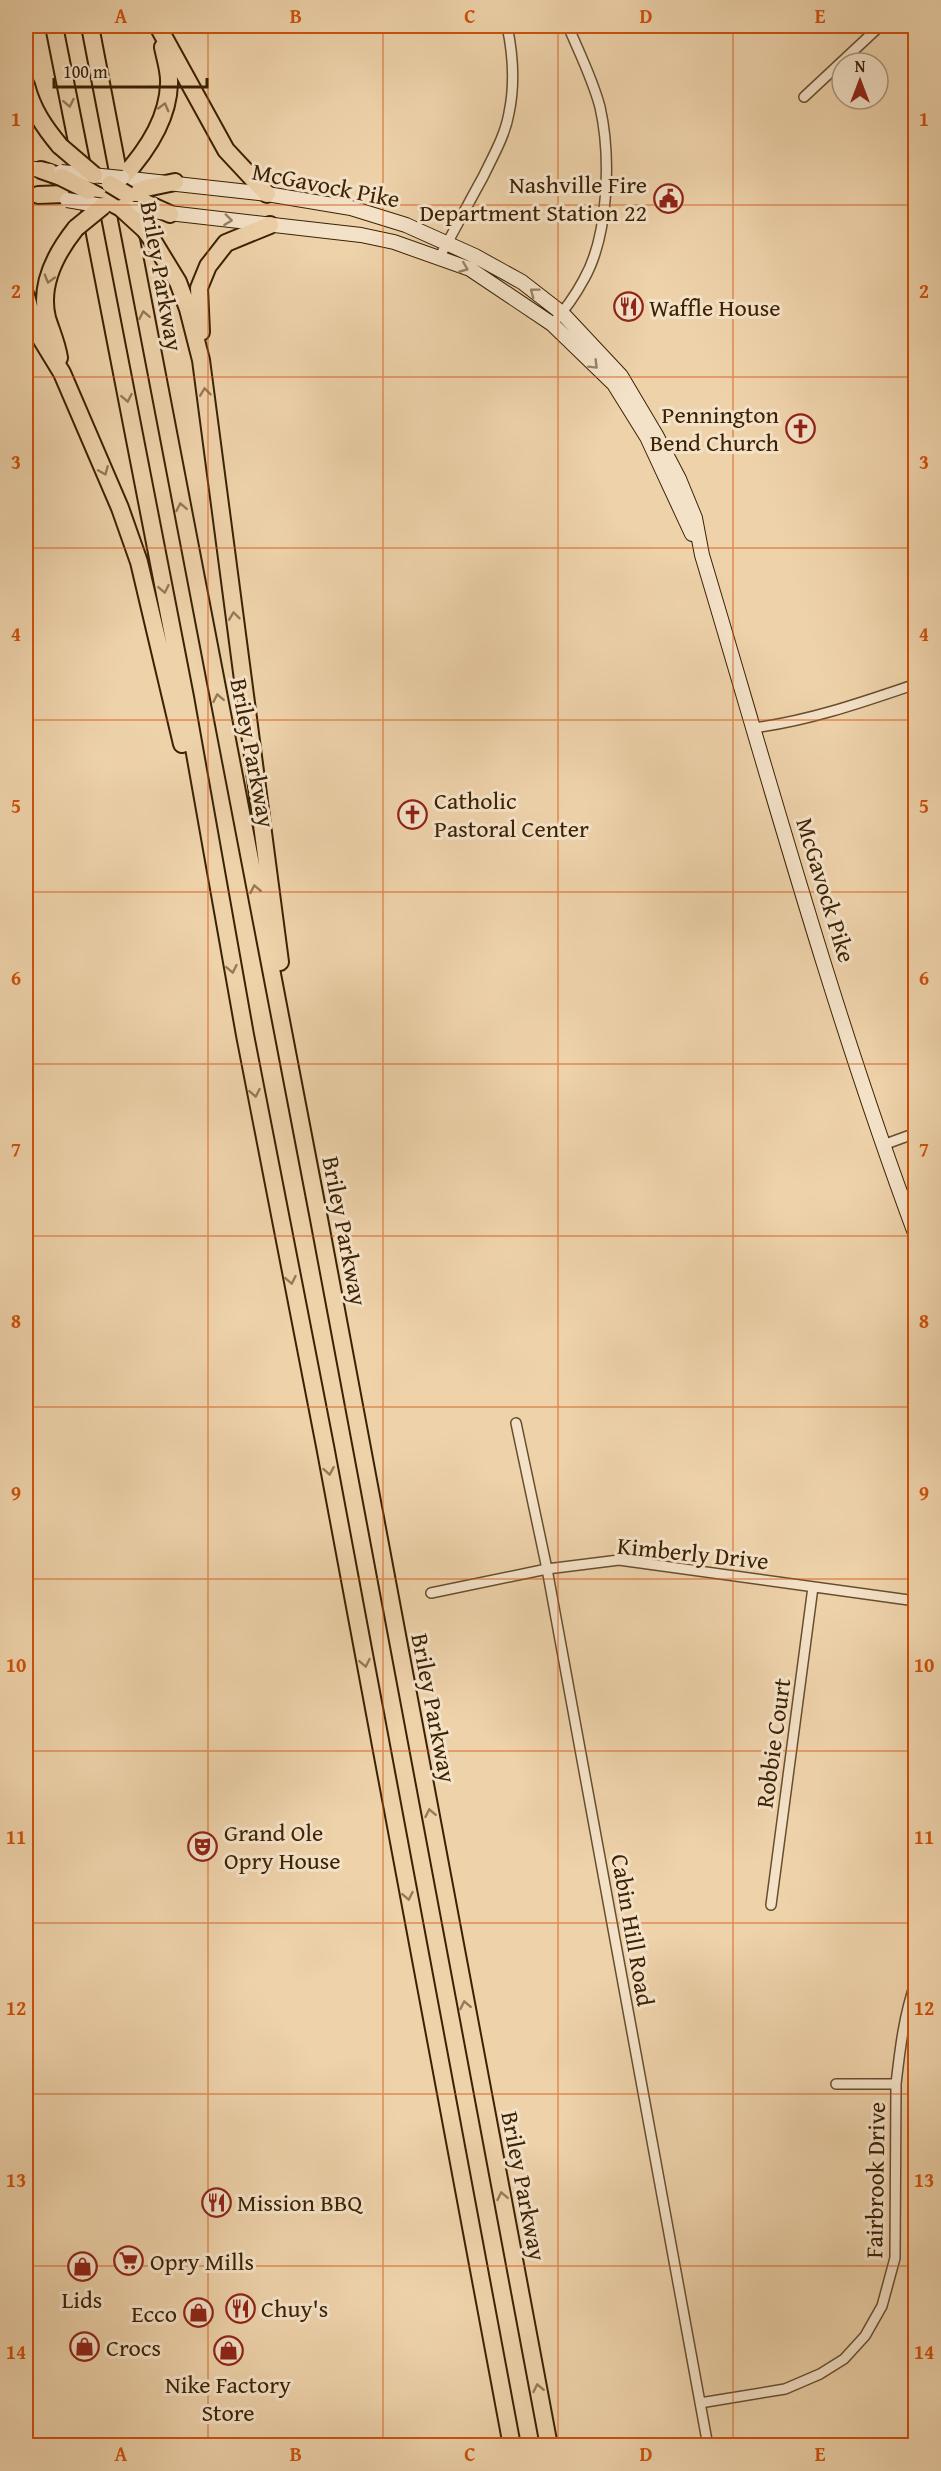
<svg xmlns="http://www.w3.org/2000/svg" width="941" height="2471" font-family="'Gentium Book Plus',serif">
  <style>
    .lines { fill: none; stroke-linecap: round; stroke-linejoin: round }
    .street-casing { stroke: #684e2e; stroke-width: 12 }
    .secondary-casing { stroke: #3b2204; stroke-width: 16 }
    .highway-casing { stroke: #3b2204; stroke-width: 20 }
    .street { stroke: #f4e2c8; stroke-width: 9 }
    .secondary { stroke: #f4e2c8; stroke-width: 14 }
    .highway { stroke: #eed2aa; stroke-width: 16 }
    .secondary-bridge-casing { stroke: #3b2204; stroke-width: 16; stroke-linecap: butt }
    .highway-bridge-casing { stroke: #3b2204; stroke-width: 20; stroke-linecap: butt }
    .secondary-bridge { stroke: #f4e2c8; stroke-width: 14 }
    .highway-bridge { stroke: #eed2aa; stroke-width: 16 }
    .oneway { stroke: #947a57 }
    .oneway2 { stroke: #988266 }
    .grid { fill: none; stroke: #ce510b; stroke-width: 1.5; stroke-opacity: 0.55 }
    .labels { text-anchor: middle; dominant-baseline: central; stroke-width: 6; stroke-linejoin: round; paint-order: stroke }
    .poi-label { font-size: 24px; fill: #3b2204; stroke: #f4e2c8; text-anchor: start }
    .street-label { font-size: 24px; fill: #3b2204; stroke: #f4e2c8 }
    .neatline { fill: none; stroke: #ce510b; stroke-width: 2 }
    .grid-label { font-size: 20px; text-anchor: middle; font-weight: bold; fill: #ce510b }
  </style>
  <rect width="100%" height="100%" fill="#eed2aa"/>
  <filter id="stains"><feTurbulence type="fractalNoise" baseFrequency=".00333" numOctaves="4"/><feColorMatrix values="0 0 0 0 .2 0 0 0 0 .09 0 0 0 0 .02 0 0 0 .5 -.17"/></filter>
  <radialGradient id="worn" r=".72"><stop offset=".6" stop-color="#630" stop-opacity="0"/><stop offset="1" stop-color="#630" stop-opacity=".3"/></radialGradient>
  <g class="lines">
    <defs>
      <path id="street" d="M 804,97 L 880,26
        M 439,258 C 454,231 468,204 483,177 C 493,156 505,136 509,113 C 515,84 513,54 507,26
        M 552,324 C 565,310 575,296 584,279 C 609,235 611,156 600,107 C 593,80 579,52 568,26
        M 753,728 C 809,721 863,702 916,684
        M 883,1145 L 916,1133
        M 516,1423 L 547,1569 L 708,2446
        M 431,1593 L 547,1569 L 619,1560 L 916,1601
        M 771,1905 L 813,1587
        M 836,2084 L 896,2084
        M 700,2403 L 785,2389 L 820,2374 L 844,2359 L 865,2336 L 882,2306 L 895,2258 L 896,2084 C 900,2049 904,2014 916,1981"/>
      <path id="secondary" d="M 26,168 L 50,171
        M 122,178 L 267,194 L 351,208 L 406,225 L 475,256 L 522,282 L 562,313 L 621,376 L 656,435 L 679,479 L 695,518 L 702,555 C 770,782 833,1013 916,1236
        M 160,212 L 361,235 L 394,242 L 470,269 L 552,324 L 614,384 L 647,437 L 692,534"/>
      <path id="highway" d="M 54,26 L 83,172
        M 90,26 L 319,1219 L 549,2446
        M 160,30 L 226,150 L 267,194
        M 26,85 C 32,109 44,127 60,146
        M 41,170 L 61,177
        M 122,178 C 146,152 168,120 169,84 C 170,72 165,58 163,47
        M 89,191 L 121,208
        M 38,195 L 65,194
        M 128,195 L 146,188 L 175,182
        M 128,195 L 170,214
        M 89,203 L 185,697 L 245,1035 L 325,1446 L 512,2446
        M 153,241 L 178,282 L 188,309 L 201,360 L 280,962
        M 26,296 L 34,324
        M 26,314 L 62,373 L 120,508 L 139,562 L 182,744
        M 201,332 L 199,288 L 208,266 L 226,243 L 270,225
        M 59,358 C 57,344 51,331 47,318 C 39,285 56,253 76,228"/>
    </defs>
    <!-- street casing -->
    <use href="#street" class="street-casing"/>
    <!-- secondary casing -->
    <use href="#secondary" class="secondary-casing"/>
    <!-- highway casing -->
    <use href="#highway" class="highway-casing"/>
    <!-- street -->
    <use href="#street" class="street"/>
    <!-- secondary -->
    <use href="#secondary" class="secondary"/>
    <!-- highway -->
    <use href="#highway" class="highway"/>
    <defs>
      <path id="secondary-bridge" d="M 61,172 L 122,178
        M 67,200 L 103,206
        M 121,208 L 150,210"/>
      <path id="highway-bridge" d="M 60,146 L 94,175
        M 61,177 L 89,191
        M 110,184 L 128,195
        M 121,208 L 145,230 L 153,241
        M 76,228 L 103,206"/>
    </defs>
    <!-- secondary-bridge casing -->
    <use href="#secondary-bridge" class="secondary-bridge-casing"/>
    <!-- highway-bridge casing -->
    <use href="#highway-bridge" class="highway-bridge-casing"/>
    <!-- secondary-bridge -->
    <use href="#secondary-bridge" class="secondary-bridge"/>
    <!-- highway-bridge -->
    <use href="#highway-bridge" class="highway-bridge"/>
  </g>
  <!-- one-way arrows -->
  <defs><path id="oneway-chevron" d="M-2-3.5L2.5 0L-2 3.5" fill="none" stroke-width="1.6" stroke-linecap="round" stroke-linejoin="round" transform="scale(1.5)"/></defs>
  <g class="oneway">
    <use href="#oneway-chevron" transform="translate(69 103) rotate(79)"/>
    <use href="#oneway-chevron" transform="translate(164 107) rotate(-75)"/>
    <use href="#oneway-chevron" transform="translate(49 279) rotate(106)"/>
    <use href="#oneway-chevron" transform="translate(144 315) rotate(-101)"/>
    <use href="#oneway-chevron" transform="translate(205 392) rotate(-97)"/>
    <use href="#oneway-chevron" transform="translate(127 398) rotate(79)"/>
    <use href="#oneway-chevron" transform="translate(104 471) rotate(67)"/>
    <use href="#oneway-chevron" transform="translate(181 507) rotate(-101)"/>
    <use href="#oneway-chevron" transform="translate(164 589) rotate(79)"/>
    <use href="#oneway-chevron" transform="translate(234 616) rotate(-97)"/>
    <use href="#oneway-chevron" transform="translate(218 698) rotate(-101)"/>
    <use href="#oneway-chevron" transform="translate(255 889) rotate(-101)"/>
    <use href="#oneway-chevron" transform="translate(232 969) rotate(79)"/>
    <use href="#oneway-chevron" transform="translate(255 1093) rotate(79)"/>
    <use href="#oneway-chevron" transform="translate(291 1280) rotate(79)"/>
    <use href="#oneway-chevron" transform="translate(329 1471) rotate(80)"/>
    <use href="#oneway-chevron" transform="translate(365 1663) rotate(79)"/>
    <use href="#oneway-chevron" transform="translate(430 1813) rotate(-101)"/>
    <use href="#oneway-chevron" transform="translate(408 1896) rotate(79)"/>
    <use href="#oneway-chevron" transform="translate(465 2005) rotate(-101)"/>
    <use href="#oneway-chevron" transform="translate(502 2196) rotate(-101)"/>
    <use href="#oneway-chevron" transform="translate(538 2388) rotate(-101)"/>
  </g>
  <g class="oneway2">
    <use href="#oneway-chevron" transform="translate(228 220) rotate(7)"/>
    <use href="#oneway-chevron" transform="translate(464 268) rotate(22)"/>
    <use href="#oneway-chevron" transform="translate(534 292) rotate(-143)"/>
    <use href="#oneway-chevron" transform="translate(594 365) rotate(45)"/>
  </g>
  <!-- grid -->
  <path class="grid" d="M 208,26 L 208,2446M 383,26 L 383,2446M 558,26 L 558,2446M 733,26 L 733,2446M 26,205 L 916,205M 26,377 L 916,377M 26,548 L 916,548M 26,720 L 916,720M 26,892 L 916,892M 26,1064 L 916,1064M 26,1236 L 916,1236M 26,1407 L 916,1407M 26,1579 L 916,1579M 26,1751 L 916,1751M 26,1923 L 916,1923M 26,2094 L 916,2094M 26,2266 L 916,2266"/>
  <!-- icons -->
  <defs>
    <symbol id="civic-ring" viewBox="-11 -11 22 22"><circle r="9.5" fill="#f4e2c8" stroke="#8f2418" stroke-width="1.5"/><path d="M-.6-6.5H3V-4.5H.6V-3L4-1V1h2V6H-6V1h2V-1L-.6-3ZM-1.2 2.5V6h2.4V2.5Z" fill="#8f2418"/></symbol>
    <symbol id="restaurant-ring" viewBox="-11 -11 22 22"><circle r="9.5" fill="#f4e2c8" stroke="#8f2418" stroke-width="1.5"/><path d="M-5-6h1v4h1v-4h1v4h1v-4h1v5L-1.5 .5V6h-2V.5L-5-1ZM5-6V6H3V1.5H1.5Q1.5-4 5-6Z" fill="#8f2418"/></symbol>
    <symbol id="church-ring" viewBox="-11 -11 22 22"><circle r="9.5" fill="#f4e2c8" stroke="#8f2418" stroke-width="1.5"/><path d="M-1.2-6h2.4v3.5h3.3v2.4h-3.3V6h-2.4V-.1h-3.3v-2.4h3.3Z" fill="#8f2418"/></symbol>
    <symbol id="theatre-ring" viewBox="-11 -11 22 22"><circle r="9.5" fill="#f4e2c8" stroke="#8f2418" stroke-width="1.5"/><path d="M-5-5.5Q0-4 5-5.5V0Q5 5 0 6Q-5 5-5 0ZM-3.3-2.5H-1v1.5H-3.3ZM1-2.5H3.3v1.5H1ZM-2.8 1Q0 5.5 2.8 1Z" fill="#8f2418"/></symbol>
    <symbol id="supermarket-ring" viewBox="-11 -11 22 22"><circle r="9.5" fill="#f4e2c8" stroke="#8f2418" stroke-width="1.5"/><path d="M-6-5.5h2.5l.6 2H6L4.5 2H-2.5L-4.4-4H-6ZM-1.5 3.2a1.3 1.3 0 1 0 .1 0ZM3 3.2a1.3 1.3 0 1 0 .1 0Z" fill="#8f2418"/></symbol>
    <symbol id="shop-ring" viewBox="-11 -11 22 22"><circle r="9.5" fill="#f4e2c8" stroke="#8f2418" stroke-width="1.5"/><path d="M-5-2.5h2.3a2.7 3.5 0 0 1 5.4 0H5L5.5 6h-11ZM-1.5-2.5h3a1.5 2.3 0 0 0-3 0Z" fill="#8f2418"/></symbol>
  </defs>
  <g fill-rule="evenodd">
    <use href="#civic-ring" x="652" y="182" width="33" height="33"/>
    <use href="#restaurant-ring" x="612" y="290" width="33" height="33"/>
    <use href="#church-ring" x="784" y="412" width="33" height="33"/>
    <use href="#church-ring" x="396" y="798" width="33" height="33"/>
    <use href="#theatre-ring" x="186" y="1830" width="33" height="33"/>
    <use href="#restaurant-ring" x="200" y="2186" width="33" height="33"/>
    <use href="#supermarket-ring" x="112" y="2244" width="33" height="33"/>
    <use href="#shop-ring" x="66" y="2250" width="33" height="33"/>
    <use href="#restaurant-ring" x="224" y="2292" width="33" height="33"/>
    <use href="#shop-ring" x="182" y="2296" width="33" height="33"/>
    <use href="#shop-ring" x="68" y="2330" width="33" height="33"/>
    <use href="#shop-ring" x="212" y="2334" width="33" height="33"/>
  </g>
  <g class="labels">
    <!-- poi labels -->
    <g class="poi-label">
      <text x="647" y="184" text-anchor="end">Nashville Fire<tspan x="647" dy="28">Department Station 22</tspan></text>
      <text x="649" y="307">Waffle House</text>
      <text x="779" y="414" text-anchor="end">Pennington<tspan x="779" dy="28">Bend Church</tspan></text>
      <text x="434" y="800">Catholic<tspan x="434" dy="28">Pastoral Center</tspan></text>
      <text x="224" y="1832">Grand Ole<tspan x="224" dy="28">Opry House</tspan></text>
      <text x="237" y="2202">Mission BBQ</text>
      <text x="150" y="2261">Opry Mills</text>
      <text x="82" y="2299" text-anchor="middle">Lids</text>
      <text x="261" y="2308">Chuy's</text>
      <text x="177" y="2313" text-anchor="end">Ecco</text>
      <text x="106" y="2347">Crocs</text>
      <text x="228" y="2384" text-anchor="middle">Nike Factory<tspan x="228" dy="28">Store</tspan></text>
    </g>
    <!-- street labels -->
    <g class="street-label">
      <text transform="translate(326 185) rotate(11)">McGavock Pike</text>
      <text transform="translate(162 276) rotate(80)">Briley Parkway</text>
      <text transform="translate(253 753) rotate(79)">Briley Parkway</text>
      <text transform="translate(826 890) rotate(73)">McGavock Pike</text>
      <text transform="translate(345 1231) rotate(79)">Briley Parkway</text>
      <text transform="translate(693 1553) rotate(6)">Kimberly Drive</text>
      <text transform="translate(434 1708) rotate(79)">Briley Parkway</text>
      <text transform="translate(773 1743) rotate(-82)">Robbie Court</text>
      <text transform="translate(633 1930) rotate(80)">Cabin Hill Road</text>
      <text transform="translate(875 2180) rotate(-89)">Fairbrook Drive</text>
      <text transform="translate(524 2186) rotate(79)">Briley Parkway</text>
    </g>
  </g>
  <!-- margin -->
  <rect width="941" height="2471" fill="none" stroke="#eed2aa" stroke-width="66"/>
  <!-- north arrow -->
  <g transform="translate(860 81)"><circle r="28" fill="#f4e2c8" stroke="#aa957a" stroke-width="1.5"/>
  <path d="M0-4.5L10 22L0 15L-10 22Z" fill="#8f2418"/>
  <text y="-9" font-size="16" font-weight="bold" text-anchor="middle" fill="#3b2204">N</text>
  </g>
  <!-- scale -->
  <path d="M54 78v9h153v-9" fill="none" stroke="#3b2204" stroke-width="3"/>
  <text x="63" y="78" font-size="18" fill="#3b2204" stroke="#f4e2c8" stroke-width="4.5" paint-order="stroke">100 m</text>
  <rect x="33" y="33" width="875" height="2405" class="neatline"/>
  <g class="grid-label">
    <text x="121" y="23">A</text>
    <text x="296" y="23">B</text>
    <text x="470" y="23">C</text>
    <text x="646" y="23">D</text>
    <text x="820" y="23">E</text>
    <text x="16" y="126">1</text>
    <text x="924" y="126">1</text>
    <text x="16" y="298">2</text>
    <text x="924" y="298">2</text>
    <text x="16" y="469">3</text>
    <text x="924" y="469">3</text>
    <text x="16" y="641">4</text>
    <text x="924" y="641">4</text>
    <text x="16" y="813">5</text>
    <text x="924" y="813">5</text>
    <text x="16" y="985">6</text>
    <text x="924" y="985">6</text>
    <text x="16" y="1156">7</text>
    <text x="924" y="1156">7</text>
    <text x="16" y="1328">8</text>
    <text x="924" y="1328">8</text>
    <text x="16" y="1500">9</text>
    <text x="924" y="1500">9</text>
    <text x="16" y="1672">10</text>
    <text x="924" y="1672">10</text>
    <text x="16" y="1844">11</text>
    <text x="924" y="1844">11</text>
    <text x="16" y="2015">12</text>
    <text x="924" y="2015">12</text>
    <text x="16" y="2187">13</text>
    <text x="924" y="2187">13</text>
    <text x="16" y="2359">14</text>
    <text x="924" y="2359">14</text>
    <text x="121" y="2461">A</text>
    <text x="296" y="2461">B</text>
    <text x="470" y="2461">C</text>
    <text x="646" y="2461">D</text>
    <text x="820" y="2461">E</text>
  </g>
  <rect width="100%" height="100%" filter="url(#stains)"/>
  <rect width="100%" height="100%" fill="url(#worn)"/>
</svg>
